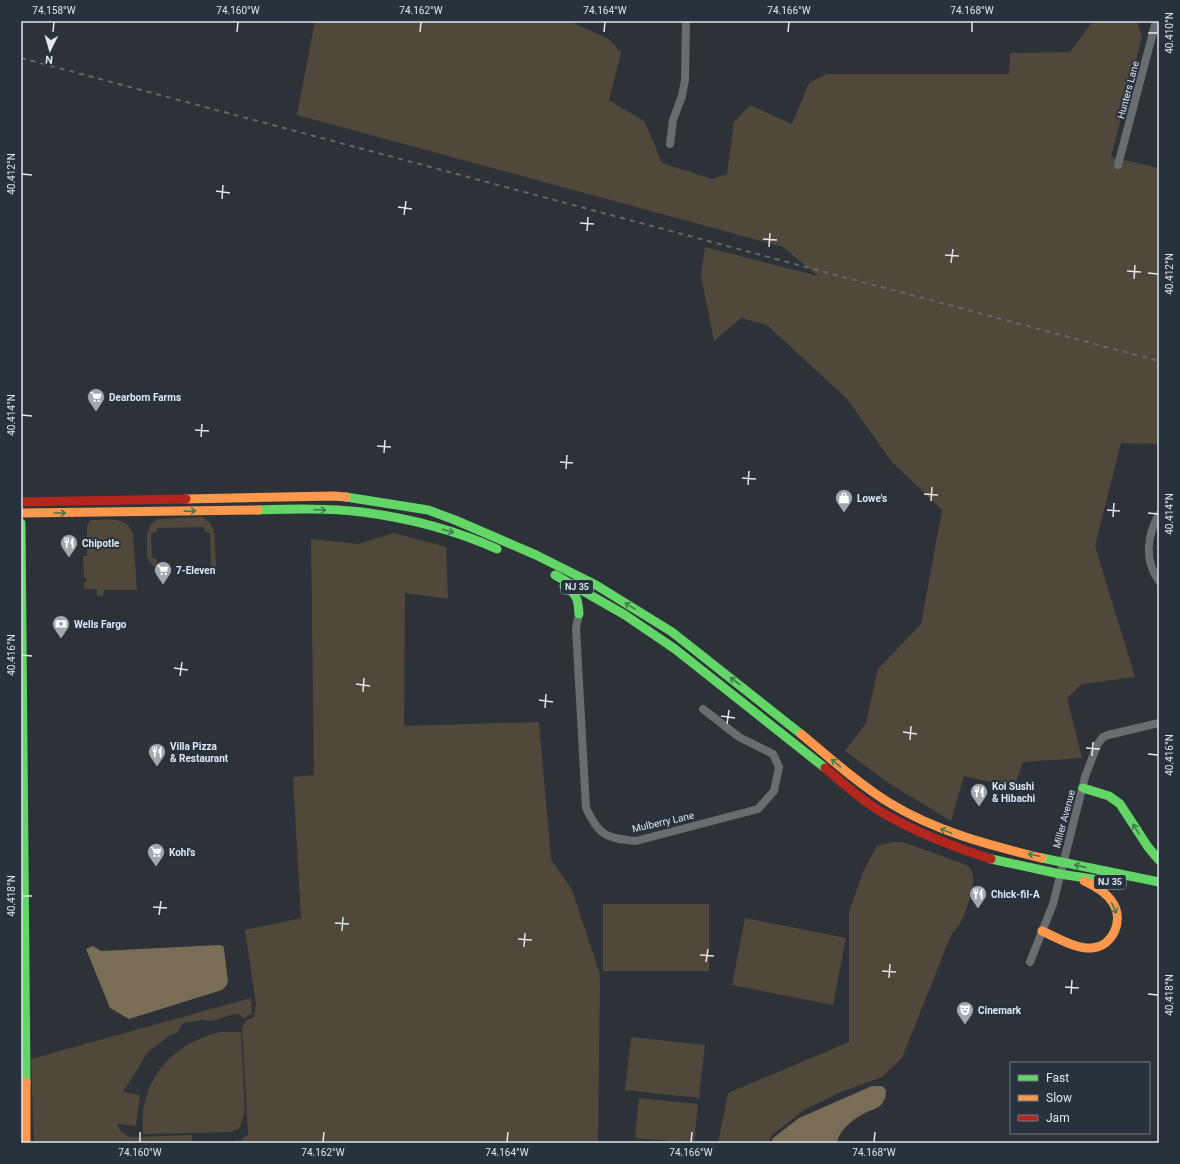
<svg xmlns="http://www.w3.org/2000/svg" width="1180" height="1164" font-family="Roboto,sans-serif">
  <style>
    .green { fill: #50483b }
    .water { fill: #796d56 }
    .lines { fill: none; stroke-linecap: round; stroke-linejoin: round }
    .street { stroke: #686d72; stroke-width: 8 }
    .fast { stroke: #63d668; stroke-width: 9 }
    .slow { stroke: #ff974d; stroke-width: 9 }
    .jam { stroke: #b3261e; stroke-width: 9 }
    .rail { stroke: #62686c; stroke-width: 2; stroke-dasharray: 5 5; stroke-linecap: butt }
    .oneway { stroke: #427c50 }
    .ticks { fill: none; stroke: #e0e7ee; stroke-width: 1.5 }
    .labels { text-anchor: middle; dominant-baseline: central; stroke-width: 4; stroke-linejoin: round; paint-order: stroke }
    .shield { fill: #27323d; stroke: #a8b1b9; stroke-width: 1 }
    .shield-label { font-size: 9px; font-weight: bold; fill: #e0e7ee }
    .street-label { font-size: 10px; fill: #e0e7ee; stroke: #27323d }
    .poi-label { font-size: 10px; font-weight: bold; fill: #e0e7ee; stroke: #27323d; text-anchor: start }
    .neatline { fill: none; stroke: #e0e7ee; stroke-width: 1.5 }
    .ticks-label { font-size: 10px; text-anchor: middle; fill: #e0e7ee }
  </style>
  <rect width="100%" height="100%" fill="#2c3238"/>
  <!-- green -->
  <path class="green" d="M 315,21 L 569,21 L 609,39 L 621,53 L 609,100 L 645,122 L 662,163 L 712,179 L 727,174 L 734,122 L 750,105 L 792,124 L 809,83 L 827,74 L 1009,74 L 1010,53 L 1070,52 L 1093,21 L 1137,21 L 1142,37 L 1111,157 L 1159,168 L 1159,444 L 1121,443 L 1095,546 L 1135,677 L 1082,684 L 1067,698 L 1082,758 L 1023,762 L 1014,787 L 964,776 L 951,821 L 893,786 L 845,751 L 866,723 L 878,669 L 921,624 L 942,510 L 892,462 L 847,399 L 767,325 L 741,318 L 714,341 L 701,276 L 705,247 L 818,276 L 783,247 L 297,115 Z
    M 202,517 L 209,522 L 214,530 L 216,564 L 215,568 L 208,569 L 206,567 L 211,566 L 210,533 L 205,532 L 204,527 L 157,528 L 157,532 L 151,533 L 152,558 L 157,559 L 157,566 L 154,567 L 150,562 L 147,556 L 147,534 L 151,524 L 158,519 Z
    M 91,520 C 107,520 127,515 133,534 L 137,590 L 104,590 L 103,596 L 97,596 L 97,590 L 96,589 L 84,589 L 84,582 L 87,582 L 86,578 L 84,578 L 83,556 L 87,556 L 87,526 L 89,522 Z
    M 394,533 L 446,547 L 448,599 L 405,593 L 404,726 L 539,722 L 551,859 L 572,890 L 600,974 L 598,1143 L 230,1143 L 237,1140 L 240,1141 L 242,1140 L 243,1138 L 248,1135 L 242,1027 L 247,1020 L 254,1017 L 256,1003 L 245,930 L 301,918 L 293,777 L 314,775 L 311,539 L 358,544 Z
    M 893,842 L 903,842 L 961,863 C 963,864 967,865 969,867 C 980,878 966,911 961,922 C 958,927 954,931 951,935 L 902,1058 L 882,1077 L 841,1092 L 804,1110 L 772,1135 L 768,1143 L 718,1143 L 728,1093 L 849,1042 L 849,912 L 864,870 L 877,846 Z
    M 603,904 L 709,904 L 709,971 L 603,971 Z
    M 745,918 L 846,938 L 833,1005 L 732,985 Z
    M 251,998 L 252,1013 L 244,1018 L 240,1015 L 233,1014 L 213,1021 L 201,1020 L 184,1023 L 181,1025 L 178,1032 L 169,1036 L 148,1052 L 123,1092 L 140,1095 L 136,1126 L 117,1124 C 120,1131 124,1135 131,1137 L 192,1135 L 192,1143 L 34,1143 L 31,1059 Z
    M 220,1032 L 241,1032 L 245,1115 L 243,1115 L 243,1121 L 241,1122 L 241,1125 L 237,1130 L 233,1130 L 233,1132 L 143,1134 C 138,1081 171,1044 220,1032 Z
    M 631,1037 L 705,1045 L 699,1098 L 625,1090 Z
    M 639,1098 L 698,1104 L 694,1143 L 635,1138 Z"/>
  <!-- water -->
  <path class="water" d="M 219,945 L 223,946 L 224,949 L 228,982 L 226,986 L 222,990 L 129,1019 L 110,1008 L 86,949 L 93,946 L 101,951 Z
    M 872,1086 L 882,1086 L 886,1090 C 886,1096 885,1100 881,1105 C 878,1108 872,1110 867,1112 C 855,1118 840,1128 837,1143 L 771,1143 L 773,1138 L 799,1118 Z"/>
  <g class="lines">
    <!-- street -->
    <path class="street" d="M 670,144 L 673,120 L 682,96 L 685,80 L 686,21
      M 1118,165 L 1156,21
      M 1159,514 C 1147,536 1144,560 1159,581
      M 579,614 L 576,628 L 586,808 C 599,836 606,838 636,841 L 758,809 L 774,791 L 779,767 L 773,754 L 739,737 L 703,709
      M 1030,962 L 1053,904 L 1085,777 L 1097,745 L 1103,737 L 1108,735 L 1159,723"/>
    <!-- fast -->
    <path class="fast" d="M 346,497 L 428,510 L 455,520 L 536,555 L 596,585 L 672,632 L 801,734
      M 258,510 C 292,509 328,508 362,512 C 408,518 455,530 497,549
      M 21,523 L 26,1082
      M 555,575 L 625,615 L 675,649 L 825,768
      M 564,586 C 577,594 578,599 579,614
      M 1083,788 L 1109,796 L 1120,804 L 1148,847 L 1159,860
      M 1042,858 L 1159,882
      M 991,859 L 1060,874 L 1099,880"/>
    <!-- slow -->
    <path class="slow" d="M 186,499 L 334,496 L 346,497
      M 21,513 L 258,510
      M 801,734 C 829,757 857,783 888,802 C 935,831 988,845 1042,858
      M 1042,931 C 1056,937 1075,949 1092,948 C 1113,946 1124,921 1113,903 C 1107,893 1095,886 1084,881
      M 26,1082 L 26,1143"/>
    <!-- jam -->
    <path class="jam" d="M 21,502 L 186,499
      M 825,768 C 844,784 862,801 883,813 C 917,833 954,847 991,859"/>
    <!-- rail -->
    <path class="rail" d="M 21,58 L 1159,361"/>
  </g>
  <!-- one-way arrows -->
  <defs><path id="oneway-shaft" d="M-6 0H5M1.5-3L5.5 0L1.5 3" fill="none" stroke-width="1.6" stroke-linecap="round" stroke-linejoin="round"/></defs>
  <g class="oneway">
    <use href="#oneway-shaft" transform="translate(320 510) rotate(2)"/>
    <use href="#oneway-shaft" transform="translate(190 511) rotate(-1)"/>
    <use href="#oneway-shaft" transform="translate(60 513)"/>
    <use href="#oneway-shaft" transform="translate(448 531) rotate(16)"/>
    <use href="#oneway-shaft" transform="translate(630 606) rotate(-148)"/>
    <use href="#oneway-shaft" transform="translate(735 681) rotate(-142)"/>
    <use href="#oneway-shaft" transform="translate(836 763) rotate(-140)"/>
    <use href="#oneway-shaft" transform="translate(1136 829) rotate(-122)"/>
    <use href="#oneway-shaft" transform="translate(946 831) rotate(-158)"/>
    <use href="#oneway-shaft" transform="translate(1034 855) rotate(-168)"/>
    <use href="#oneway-shaft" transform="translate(1080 866) rotate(-167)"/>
    <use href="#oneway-shaft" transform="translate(1114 908) rotate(66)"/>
  </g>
  <!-- ticks -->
  <path class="ticks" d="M 53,32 L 54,22M 237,32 L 238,22M 420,32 L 421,22M 604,32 L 605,22M 788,32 L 789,22M 972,32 L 972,22M 1148,33 L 1158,33M 22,174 L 32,175M 216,191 L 230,193M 222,199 L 223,185M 398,207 L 412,209M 404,215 L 406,201M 580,223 L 594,224M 587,231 L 588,217M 763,239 L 777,240M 769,247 L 770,233M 945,255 L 959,256M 951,263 L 953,249M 1127,271 L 1141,272M 1148,273 L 1158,274M 1134,279 L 1135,265M 22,415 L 32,416M 195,430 L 209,431M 201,437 L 202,424M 377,446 L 391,447M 384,453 L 385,440M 560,462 L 573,463M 566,469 L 567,455M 742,478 L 756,479M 748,485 L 749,471M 924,494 L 938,495M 931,501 L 932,487M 1107,510 L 1120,511M 1148,513 L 1158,514M 1113,517 L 1114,503M 22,655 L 32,656M 174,668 L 188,670M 180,676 L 182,662M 356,684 L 370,686M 363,692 L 364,678M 539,700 L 553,702M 545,708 L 546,694M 721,716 L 735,718M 727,724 L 729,710M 903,732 L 917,734M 910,740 L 911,726M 1086,748 L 1100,749M 1148,754 L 1158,755M 1092,756 L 1093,742M 22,896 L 32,896M 153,907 L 167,908M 159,915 L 161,901M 335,923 L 349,924M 342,931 L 343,917M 518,939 L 532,940M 524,947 L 525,933M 700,955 L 714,956M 706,962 L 708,949M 882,971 L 896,972M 889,978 L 890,964M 1065,987 L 1079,988M 1071,994 L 1072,980M 1148,994 L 1158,995M 140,1142 L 140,1132M 323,1142 L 324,1132M 507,1142 L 508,1132M 691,1142 L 692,1132M 874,1142 L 875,1132"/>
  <!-- icons -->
  <defs>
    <symbol id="supermarket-pin" viewBox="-11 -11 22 30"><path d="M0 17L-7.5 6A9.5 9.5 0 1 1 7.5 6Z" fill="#a1a8ae" stroke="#27323d"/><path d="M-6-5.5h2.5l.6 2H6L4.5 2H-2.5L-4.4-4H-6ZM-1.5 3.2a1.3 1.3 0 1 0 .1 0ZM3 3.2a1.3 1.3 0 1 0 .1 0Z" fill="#fff"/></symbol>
    <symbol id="shop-pin" viewBox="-11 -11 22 30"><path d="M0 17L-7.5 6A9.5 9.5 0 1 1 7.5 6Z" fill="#a1a8ae" stroke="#27323d"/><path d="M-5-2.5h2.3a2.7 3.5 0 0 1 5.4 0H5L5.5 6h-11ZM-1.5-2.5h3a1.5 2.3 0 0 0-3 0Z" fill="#fff"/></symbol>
    <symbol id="restaurant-pin" viewBox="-11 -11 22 30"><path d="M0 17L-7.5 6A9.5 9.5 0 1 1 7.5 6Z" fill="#a1a8ae" stroke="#27323d"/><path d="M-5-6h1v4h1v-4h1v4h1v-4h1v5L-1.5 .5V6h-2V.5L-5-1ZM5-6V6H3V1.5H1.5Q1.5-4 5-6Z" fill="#fff"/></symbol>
    <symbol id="bank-pin" viewBox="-11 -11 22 30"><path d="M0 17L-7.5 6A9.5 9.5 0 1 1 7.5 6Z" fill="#a1a8ae" stroke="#27323d"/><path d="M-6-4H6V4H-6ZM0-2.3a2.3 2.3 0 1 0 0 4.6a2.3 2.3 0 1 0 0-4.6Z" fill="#fff"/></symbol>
    <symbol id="theatre-pin" viewBox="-11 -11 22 30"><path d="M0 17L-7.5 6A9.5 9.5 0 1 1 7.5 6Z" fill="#a1a8ae" stroke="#27323d"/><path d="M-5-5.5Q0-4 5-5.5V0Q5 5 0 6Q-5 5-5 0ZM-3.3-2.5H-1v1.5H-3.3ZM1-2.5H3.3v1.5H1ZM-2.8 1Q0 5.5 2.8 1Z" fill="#fff"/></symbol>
  </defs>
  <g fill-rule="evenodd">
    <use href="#supermarket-pin" x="86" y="387" width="20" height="27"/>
    <use href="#shop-pin" x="834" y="488" width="20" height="27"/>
    <use href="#restaurant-pin" x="59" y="533" width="20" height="27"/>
    <use href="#supermarket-pin" x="153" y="560" width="20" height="27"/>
    <use href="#bank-pin" x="51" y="614" width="20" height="27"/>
    <use href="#restaurant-pin" x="147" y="742" width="20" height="27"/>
    <use href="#restaurant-pin" x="969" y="782" width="20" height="27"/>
    <use href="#supermarket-pin" x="146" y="842" width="20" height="27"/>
    <use href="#restaurant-pin" x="968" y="884" width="20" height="27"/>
    <use href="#theatre-pin" x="955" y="1000" width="20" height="27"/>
  </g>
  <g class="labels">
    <!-- shield labels -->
    <g class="shield">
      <rect x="561" y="580" width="32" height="14" rx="3"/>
      <rect x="1094" y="875" width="32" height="14" rx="3"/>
    </g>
    <g class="shield-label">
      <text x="577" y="587">NJ 35</text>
      <text x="1110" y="882">NJ 35</text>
    </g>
    <!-- street labels -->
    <g class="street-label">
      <text transform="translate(1128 90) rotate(-75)">Hunters Lane</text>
      <text transform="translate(1064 819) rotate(-75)">Miller Avenue</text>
      <text transform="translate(663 822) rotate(-13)">Mulberry Lane</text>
    </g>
    <!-- poi labels -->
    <g class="poi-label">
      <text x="109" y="397">Dearborn Farms</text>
      <text x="857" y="498">Lowe's</text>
      <text x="82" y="543">Chipotle</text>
      <text x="176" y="570">7-Eleven</text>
      <text x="74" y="624">Wells Fargo</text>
      <text x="170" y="746">Villa Pizza<tspan x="170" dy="12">&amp; Restaurant</tspan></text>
      <text x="992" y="786">Koi Sushi<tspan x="992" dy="12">&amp; Hibachi</tspan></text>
      <text x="169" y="852">Kohl's</text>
      <text x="991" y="894">Chick-fil-A</text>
      <text x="978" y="1010">Cinemark</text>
    </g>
  </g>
  <!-- border -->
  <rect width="1180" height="1164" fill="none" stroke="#27323d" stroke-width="44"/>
  <!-- legend -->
  <rect x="1010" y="1062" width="140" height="72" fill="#27323d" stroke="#717a84"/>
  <rect x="1018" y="1075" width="20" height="6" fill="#63d668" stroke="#717a84"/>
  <text x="1046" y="1082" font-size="12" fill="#e0e7ee">Fast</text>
  <rect x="1018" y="1095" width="20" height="6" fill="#ff974d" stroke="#717a84"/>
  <text x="1046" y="1102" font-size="12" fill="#e0e7ee">Slow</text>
  <rect x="1018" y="1115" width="20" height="6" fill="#b3261e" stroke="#717a84"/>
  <text x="1046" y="1122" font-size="12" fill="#e0e7ee">Jam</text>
  <!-- north arrow -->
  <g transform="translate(50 50) rotate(185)" stroke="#27323d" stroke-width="3" paint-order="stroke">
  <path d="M0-3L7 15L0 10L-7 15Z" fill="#e0e7ee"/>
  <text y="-6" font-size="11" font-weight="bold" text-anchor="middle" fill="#e0e7ee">N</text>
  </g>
  <rect x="22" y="22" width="1136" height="1120" class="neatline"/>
  <g class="ticks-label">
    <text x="54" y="14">74.158°W</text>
    <text x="238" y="14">74.160°W</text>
    <text x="421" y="14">74.162°W</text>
    <text x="605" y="14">74.164°W</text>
    <text x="789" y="14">74.166°W</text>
    <text x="972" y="14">74.168°W</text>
    <text transform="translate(1169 33) rotate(-90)" y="4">40.410°N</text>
    <text transform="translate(11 174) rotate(-90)" y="4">40.412°N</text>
    <text transform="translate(1169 274) rotate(-90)" y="4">40.412°N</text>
    <text transform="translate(11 415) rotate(-90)" y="4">40.414°N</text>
    <text transform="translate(1169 514) rotate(-90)" y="4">40.414°N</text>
    <text transform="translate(11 655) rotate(-90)" y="4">40.416°N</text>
    <text transform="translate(1169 755) rotate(-90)" y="4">40.416°N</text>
    <text transform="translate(11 896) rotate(-90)" y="4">40.418°N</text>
    <text transform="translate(1169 995) rotate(-90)" y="4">40.418°N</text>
    <text x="140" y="1156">74.160°W</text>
    <text x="323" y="1156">74.162°W</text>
    <text x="507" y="1156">74.164°W</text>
    <text x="691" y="1156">74.166°W</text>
    <text x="874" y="1156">74.168°W</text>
  </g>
</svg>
